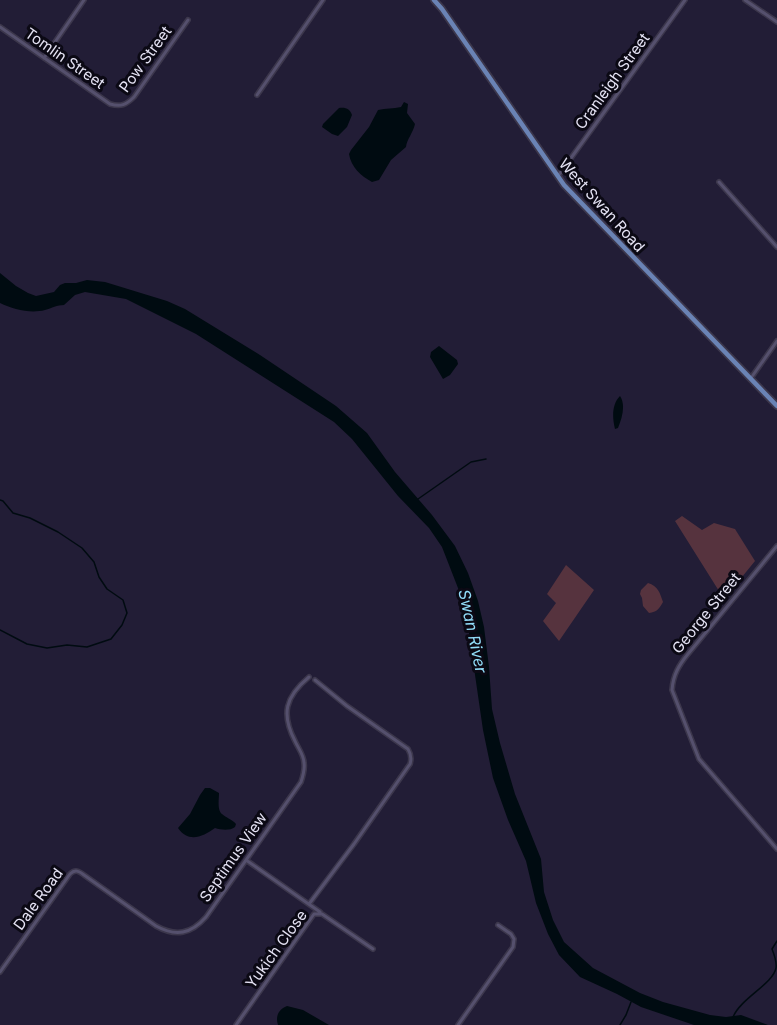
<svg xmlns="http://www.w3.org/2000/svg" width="777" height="1025" font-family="Inter,sans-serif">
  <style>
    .green { fill: #56333e }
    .water { fill: #000b11 }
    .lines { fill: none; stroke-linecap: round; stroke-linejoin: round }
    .stream { stroke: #000b11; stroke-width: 1.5 }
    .minor-casing { stroke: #3c374c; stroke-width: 6 }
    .major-casing { stroke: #3c374c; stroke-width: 8 }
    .minor { stroke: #55506d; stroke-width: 3 }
    .major { stroke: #6a83b5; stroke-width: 4.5 }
    .labels { text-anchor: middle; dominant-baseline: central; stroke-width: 6; stroke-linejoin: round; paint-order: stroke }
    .street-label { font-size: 15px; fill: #e5e3f4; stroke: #0b0914 }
    .water-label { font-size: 16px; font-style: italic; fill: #91dcf8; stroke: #0b0914 }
  </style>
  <rect width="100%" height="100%" fill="#221d36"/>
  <!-- green -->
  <path class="green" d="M 682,516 L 702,530 L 714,523 L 735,529 L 755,561 L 724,599 L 675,521 Z
    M 566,565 L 594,590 L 559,641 L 543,621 L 556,603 L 547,594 Z
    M 648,583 C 658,586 660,593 663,602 C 659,609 657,612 649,613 L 643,606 L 642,598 L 640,594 L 641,590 Z"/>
  <!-- water -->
  <path class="water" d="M 404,102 L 408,104 L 407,113 L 415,124 C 413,133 407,139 406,147 L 391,160 L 379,180 L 372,182 C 361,176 351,167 349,154 L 351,150 L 369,127 L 378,110 C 386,108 393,109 401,107 Z
    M 339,108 C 346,107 350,109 352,115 L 347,127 L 338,136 L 332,134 L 322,127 L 323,124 Z
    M 0,273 L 16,286 L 28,293 L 36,296 L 54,292 L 60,285 L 65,283 L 76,283 L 87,280 L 105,282 L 167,301 L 185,309 L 260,355 L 336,406 L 367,433 L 395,472 L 432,515 L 455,546 L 468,573 L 478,601 L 484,627 L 489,667 L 492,709 L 500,743 L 515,794 L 541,859 L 544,892 L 553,920 L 564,942 L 593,968 L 640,993 L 663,1002 L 710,1015 L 726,1017 L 741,1015 L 768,1025 L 694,1025 L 641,1007 L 617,994 L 580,977 L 559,955 L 548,934 L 536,903 L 526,861 L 508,820 L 493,778 L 483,730 L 465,606 L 442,547 L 429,528 L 398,496 L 352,439 L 334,422 L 196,334 L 126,299 L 85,292 L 75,295 L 64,305 C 57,305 52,308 45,310 C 30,314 13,309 0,303 Z
    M 439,346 L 457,360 L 458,364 L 450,375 L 443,379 L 430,357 L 431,352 Z
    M 620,396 C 626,405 622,418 618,428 L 615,429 C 612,417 612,404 620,396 Z
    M 205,788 L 210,788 L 219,793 C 219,799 217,810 222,814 C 226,818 232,819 236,824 L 235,827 C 230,831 221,830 215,828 C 203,837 188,843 178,828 L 190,814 L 200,795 Z
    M 287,1006 L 303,1010 L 329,1025 L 278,1025 C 275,1016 279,1009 287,1006 Z"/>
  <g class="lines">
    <!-- stream -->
    <path class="stream" d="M 418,499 L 471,462 L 486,459
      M 0,500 L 3,501 L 13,513 L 30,518 L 58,532 L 82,548 L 94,562 L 99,577 L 107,589 L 123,600 L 127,613 L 122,625 L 111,639 L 87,647 L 67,645 L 47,648 L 27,644 L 0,630
      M 733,1017 C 741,998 773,984 776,968 C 777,962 774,954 772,949 L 777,941
      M 620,1025 L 626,1015 L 631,1002"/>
    <defs>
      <path id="minor" d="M 745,0 L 777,22
        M 0,27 L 110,104 C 121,107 126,105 134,97 L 188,20
        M 44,58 L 84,0
        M 257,95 L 323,0
        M 558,176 L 685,0
        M 719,182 L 777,247
        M 751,378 L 777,341
        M 777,546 L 688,654 C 679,665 673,675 672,690 L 699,759 L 777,849
        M 246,860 L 320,912
        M 309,904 L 354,844 L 410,764 C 412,758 411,754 408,749 L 347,706 L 315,680
        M 0,972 L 70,874 C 75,869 79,871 84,875 L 156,926 C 176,937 191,934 206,917 L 301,782 C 303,776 305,769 304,763 C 304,755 298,748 295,741 C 281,714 285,697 309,677
        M 236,1025 L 314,914 L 322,914 L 373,949
        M 458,1025 L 513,947 L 514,939 L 511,934 L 498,925"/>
      <path id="major" d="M 434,0 L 442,9 L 564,185 L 777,406"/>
    </defs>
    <!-- minor casing -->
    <use href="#minor" class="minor-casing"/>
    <!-- major casing -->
    <use href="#major" class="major-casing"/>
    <!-- minor -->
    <use href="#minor" class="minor"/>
    <!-- major -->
    <use href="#major" class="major"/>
  </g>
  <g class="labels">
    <!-- street labels -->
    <g class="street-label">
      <text transform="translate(65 58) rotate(35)">Tomlin Street</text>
      <text transform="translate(145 59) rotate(-54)">Pow Street</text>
      <text transform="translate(612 81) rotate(-54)">Cranleigh Street</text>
      <text transform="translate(602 205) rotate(48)">West Swan Road</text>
      <text transform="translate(706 613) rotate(-51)">George Street</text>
      <text transform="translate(233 857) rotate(-55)">Septimus View</text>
      <text transform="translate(38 899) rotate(-54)">Dale Road</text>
      <text transform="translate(276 949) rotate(-54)">Yukich Close</text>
    </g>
    <!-- water labels -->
    <g class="water-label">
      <text transform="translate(473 631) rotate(78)">Swan River</text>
    </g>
  </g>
</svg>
